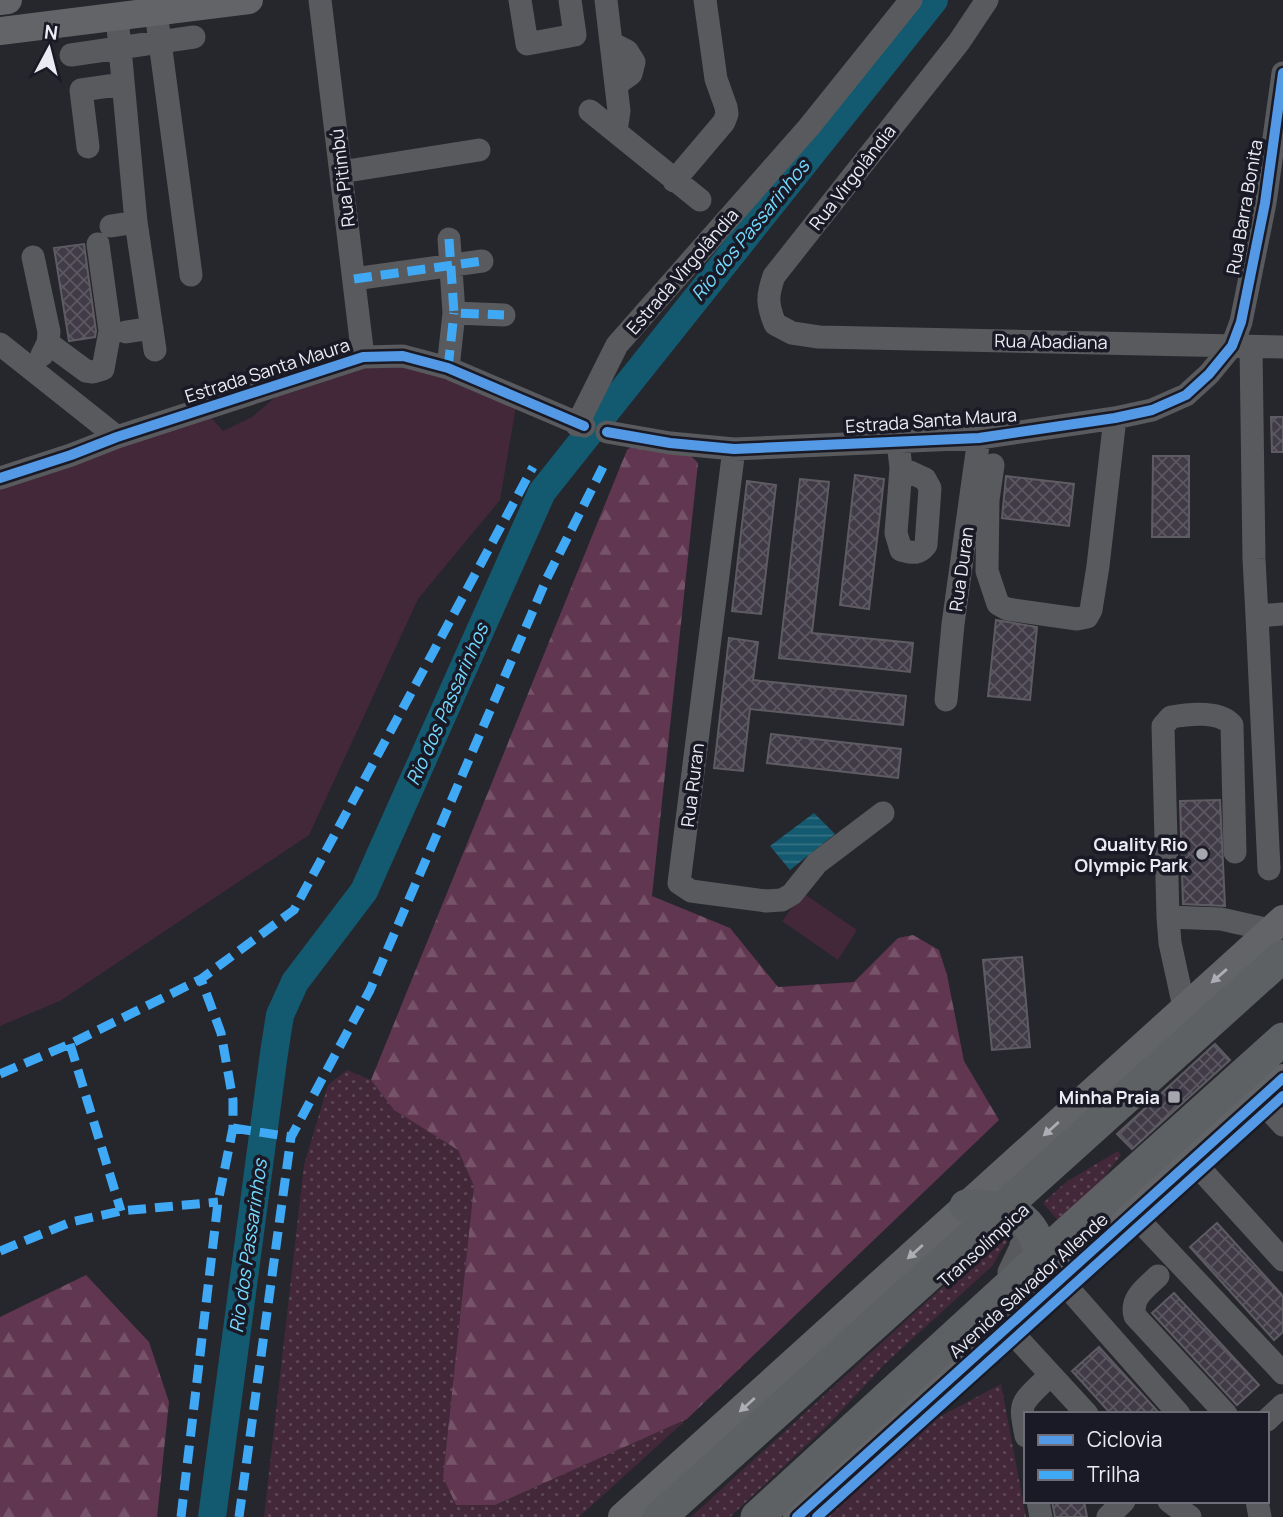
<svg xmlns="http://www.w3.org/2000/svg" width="1283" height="1517" font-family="Manrope,sans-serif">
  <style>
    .grass { fill: url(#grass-dots) }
    .forest { fill: url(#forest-firs) }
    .park { fill: #432839 }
    .water { fill: url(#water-rules) }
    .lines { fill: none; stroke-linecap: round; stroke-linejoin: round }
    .river { stroke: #13596f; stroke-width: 28 }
    .building { fill: url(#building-cross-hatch); stroke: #5e5c62; stroke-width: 2 }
    .minor { stroke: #585a5d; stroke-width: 23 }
    .major { stroke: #626467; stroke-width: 28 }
    .highway { stroke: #5e6164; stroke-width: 33 }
    .quiet { stroke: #3fa9f5; stroke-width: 9; stroke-dasharray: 18 9; stroke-linecap: butt }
    .cycleway-casing { stroke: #1a1a26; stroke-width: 15 }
    .cycleway { stroke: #5399e6; stroke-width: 10 }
    .oneway { fill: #adaeb5 }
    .poi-dot { fill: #a6a6ae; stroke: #1a1a26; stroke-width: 2.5 }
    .labels { text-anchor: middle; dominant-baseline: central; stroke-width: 7; stroke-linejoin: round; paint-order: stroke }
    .street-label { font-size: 18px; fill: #ebebf4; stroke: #1a1a26 }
    .poi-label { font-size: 18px; font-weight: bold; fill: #ebebf4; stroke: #1a1a26; text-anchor: end }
    .water-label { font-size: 19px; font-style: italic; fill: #73daff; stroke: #1a1a26 }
  </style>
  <defs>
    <pattern id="grass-dots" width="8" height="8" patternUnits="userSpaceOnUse" patternTransform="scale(1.75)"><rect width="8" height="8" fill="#432839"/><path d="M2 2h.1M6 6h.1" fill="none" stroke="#5e4756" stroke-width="1.8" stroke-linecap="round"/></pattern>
    <pattern id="forest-firs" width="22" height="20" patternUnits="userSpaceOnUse" patternTransform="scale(1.75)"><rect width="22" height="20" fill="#603650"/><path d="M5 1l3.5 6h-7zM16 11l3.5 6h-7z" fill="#77536a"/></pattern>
    <pattern id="water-rules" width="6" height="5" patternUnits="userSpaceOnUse" patternTransform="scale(1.75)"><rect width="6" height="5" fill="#13596f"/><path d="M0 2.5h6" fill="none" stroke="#367184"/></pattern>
    <pattern id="building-cross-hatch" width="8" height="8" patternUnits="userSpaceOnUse" patternTransform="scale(1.75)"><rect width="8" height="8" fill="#403b47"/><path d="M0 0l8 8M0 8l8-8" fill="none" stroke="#5c5862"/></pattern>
  </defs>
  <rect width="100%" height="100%" fill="#26262d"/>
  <!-- grass -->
  <path class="grass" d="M 347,1070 L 371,1080 L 394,1110 L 458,1150 L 474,1186 L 443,1477 L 495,1505 L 687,1419 L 579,1517 L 264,1517 L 304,1165 L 328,1085 Z
    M 1118,1151 L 1121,1155 L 1088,1198 L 1061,1224 L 1043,1203 L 1066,1182 Z
    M 1015,1221 L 1012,1233 L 992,1266 L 887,1362 L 828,1425 L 730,1517 L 691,1517 Z
    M 1001,1384 L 1026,1517 L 826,1517 L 926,1424 Z"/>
  <!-- forest -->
  <path class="forest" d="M 638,442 L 684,449 L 698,463 L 652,896 L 730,928 L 778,987 L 854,982 L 898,938 L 913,935 L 939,950 L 947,975 L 964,1061 L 999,1120 L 687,1419 L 495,1505 L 456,1505 L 443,1477 L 474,1186 L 458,1150 L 394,1110 L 371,1080 L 627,450 Z
    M 86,1275 L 149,1342 L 169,1402 L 157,1517 L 0,1517 L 0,1317 Z"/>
  <!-- park -->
  <path class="park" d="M 362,358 L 445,374 L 516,406 L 500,500 L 418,599 L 309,835 L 60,1001 L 0,1026 L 0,480 L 205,411 L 223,431 L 252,417 L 297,379 Z
    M 803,893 L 857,930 L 838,960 L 782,921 Z"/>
  <!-- water -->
  <path class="water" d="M 814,813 L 835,834 L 790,870 L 770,846 Z"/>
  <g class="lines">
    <!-- river -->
    <path class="river" d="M 212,1517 L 274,1053 L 280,1015 L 295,982 L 364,891 L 542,492 L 934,0"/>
  </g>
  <!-- building -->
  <path class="building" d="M 84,244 L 96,331 L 95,337 L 69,341 L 54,248 Z
    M 1271,417 L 1283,417 L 1283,452 L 1272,452 Z
    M 1153,456 L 1189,456 L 1189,537 L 1152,537 Z
    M 855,475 L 884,479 L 869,609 L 840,605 Z
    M 1006,476 L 1074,484 L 1069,526 L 1002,518 Z
    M 800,479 L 829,482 L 812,633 L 913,643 L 910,672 L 779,658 Z
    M 747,481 L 776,485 L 761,614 L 732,611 Z
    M 996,620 L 1037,627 L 1030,700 L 988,696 Z
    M 729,638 L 758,642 L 753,680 L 906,696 L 903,725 L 750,709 L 743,771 L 714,768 Z
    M 771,734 L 901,749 L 898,778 L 767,763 Z
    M 1220,800 L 1225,906 L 1183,904 L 1180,801 Z
    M 1022,957 L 1030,1047 L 992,1050 L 983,960 Z
    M 1215,1044 L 1230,1060 L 1132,1149 L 1117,1134 Z
    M 1217,1223 L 1283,1296 L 1283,1332 L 1274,1340 L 1190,1247 Z
    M 1174,1293 L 1259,1385 L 1237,1405 L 1152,1313 Z
    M 1099,1347 L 1160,1414 L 1111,1414 L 1072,1371 Z
    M 1052,1501 L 1084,1501 L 1087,1517 L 1055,1517 Z"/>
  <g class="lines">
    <!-- minor -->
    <path class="minor" d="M 320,0 L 363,357
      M 520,0 L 527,44 L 575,35 L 570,0
      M 606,0 L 619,111 L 616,131
      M 987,0 L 959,42 L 774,276 C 767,296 767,304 775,324 L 792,333 L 819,337 L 1283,347
      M 156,12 L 191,275
      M 117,16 L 136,222 L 155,350
      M 611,43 L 627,51 L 634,62 L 631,74 L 617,84
      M 71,55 L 194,37
      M 590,111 L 700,200
      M 88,147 L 81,90 L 123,84
      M 341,172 L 479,150
      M 674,181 L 724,122 L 727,114 L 726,107 L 716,79 L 705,0
      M 111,226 L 136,222
      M 449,239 L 454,313 L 504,315
      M 33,257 L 49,332 L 48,343 L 42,355
      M 354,279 L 482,261
      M 126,332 L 152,328
      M 48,343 L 86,371 L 93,372 L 103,369 L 110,331 L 98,244
      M 0,344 L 117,437
      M 1251,347 L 1254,559 L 1257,616
      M 448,368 L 454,313
      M 577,425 L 617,345 L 809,127 L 911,0
      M 607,432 L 670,443 L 734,449 L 979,438 L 1115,418 L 1152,410 L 1186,395 L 1209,374 L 1232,346 L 1241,322 L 1265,203 L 1283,73
      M 898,442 L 901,468 L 896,533 L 901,550 C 913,553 918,555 926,545 L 930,488 L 925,479 L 901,468
      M 734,449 L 679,883 L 691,891 L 766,901 L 782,900 L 792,894 L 817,863 L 883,813
      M 993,465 L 988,500 L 987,571 L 998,604 L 1007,609 L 1077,619 L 1087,617 L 1091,610 L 1098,566 L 1115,418
      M 0,478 L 71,455 L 117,437 L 363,357 L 403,356 L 448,368 L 584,426
      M 946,700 L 953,624 L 979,438
      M 1269,869 L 1257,616 L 1283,614
      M 1168,917 L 1221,919 L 1270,930
      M 1184,1007 L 1170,943 L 1168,917 L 1163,726 L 1171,717 C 1188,714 1220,710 1232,725 L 1235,852
      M 1259,1099 L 1283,1125
      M 1192,1160 L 1283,1260
      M 1133,1214 L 1283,1373
      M 1009,1272 L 1020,1249 L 1027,1223
      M 1158,1276 C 1146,1288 1130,1298 1135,1316 L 1226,1414
      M 1060,1279 L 1179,1414
      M 1007,1327 L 1087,1414
      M 1267,1420 L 1283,1405
      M 1026,1436 C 1020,1404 1019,1405 1042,1383
      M 1038,1501 L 1041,1517
      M 1169,1501 L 1190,1517
      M 1257,1501 L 1260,1517
      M 1108,1517 L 1124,1501"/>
    <!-- major -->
    <path class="major" d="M 0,1 L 8,0
      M 0,31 L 249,0
      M 622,1517 L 1283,919
      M 797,1517 L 1283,1078"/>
    <!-- highway -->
    <path class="highway" d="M 966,1206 C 998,1206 1026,1209 1038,1243 C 1040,1251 1042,1261 1040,1270 C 1036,1288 1021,1301 1015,1319
      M 660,1517 L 1283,956
      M 757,1517 L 1065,1235 L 1283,1039"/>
    <!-- quiet -->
    <path class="quiet" d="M 449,239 L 454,313 L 504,315
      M 354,279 L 482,261
      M 448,368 L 454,313
      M 70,1044 L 121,1211
      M 0,1074 L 70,1044 L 201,979 L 294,910 L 533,467
      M 233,1128 L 291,1137
      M 0,1251 L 71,1222 L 121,1211 L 218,1202
      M 181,1517 L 218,1202 L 233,1128 L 233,1100 L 221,1033 L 201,979
      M 239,1517 L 291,1137 L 370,990 L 547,578 L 603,467"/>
    <defs>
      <path id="cycleway" d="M 607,432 L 670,443 L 734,449 L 979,438 L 1115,418 L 1152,410 L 1186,395 L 1209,374 L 1232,346 L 1241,322 L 1265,203 L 1283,73
        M 0,478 L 71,455 L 117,437 L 363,357 L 403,356 L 448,368 L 584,426
        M 797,1517 L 1283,1078
        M 817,1517 L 1283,1096"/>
    </defs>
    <!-- cycleway casing -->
    <use href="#cycleway" class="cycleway-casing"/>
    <!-- cycleway -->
    <use href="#cycleway" class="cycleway"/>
  </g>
  <!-- one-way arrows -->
  <defs><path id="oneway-solid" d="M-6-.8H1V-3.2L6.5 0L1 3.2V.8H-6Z" transform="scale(1.75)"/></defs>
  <g class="oneway">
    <use href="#oneway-solid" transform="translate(1219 976) rotate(139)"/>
    <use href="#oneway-solid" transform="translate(1051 1129) rotate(138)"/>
    <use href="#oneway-solid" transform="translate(915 1252) rotate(138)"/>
    <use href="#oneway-solid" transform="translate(747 1405) rotate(138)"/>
  </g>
  <!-- markers -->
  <g class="poi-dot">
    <circle cx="1202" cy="854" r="7"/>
    <rect x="1167" y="1090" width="14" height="14" rx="3.5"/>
  </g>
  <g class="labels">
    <!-- street labels -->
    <g class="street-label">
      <text transform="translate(852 177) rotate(-52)">Rua Virgolândia</text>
      <text transform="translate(342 178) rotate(-97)">Rua Pitimbú</text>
      <text transform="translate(1244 207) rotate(-80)">Rua Barra Bonita</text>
      <text transform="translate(682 271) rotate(-49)">Estrada Virgolândia</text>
      <text transform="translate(1051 341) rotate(1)">Rua Abadiana</text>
      <text transform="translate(267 370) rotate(-18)">Estrada Santa Maura</text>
      <text transform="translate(931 420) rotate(-4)">Estrada Santa Maura</text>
      <text transform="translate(961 569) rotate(-82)">Rua Duran</text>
      <text transform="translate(692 785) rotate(-83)">Rua Ruran</text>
      <text transform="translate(983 1245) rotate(-42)">Transolímpica</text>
      <text transform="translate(1028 1285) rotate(-42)">Avenida Salvador Allende</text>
    </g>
    <!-- poi labels -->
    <g class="poi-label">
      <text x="1188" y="844">Quality Rio<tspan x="1188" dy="21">Olympic Park</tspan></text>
      <text x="1160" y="1097">Minha Praia</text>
    </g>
    <!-- water labels -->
    <g class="water-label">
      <text transform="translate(750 230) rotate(-51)">Rio dos Passarinhos</text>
      <text transform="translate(447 704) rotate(-66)">Rio dos Passarinhos</text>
      <text transform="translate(248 1246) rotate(-82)">Rio dos Passarinhos</text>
    </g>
  </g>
  <!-- legend -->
  <rect x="1024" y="1412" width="245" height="91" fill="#1a1a26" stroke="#6e6e78" stroke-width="2"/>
  <rect x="1038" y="1435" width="35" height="10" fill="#5399e6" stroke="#6e6e78" stroke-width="2"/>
  <text x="1087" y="1447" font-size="21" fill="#ebebf4">Ciclovia</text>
  <rect x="1038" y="1470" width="35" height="10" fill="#3fa9f5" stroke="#6e6e78" stroke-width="2"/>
  <text x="1087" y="1482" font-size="21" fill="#ebebf4">Trilha</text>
  <!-- north arrow -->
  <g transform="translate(49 49) rotate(7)" stroke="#1a1a26" stroke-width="5" paint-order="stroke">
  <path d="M0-5L12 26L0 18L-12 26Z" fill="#ebebf4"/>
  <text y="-10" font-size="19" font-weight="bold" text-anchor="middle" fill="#ebebf4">N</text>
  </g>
</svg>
